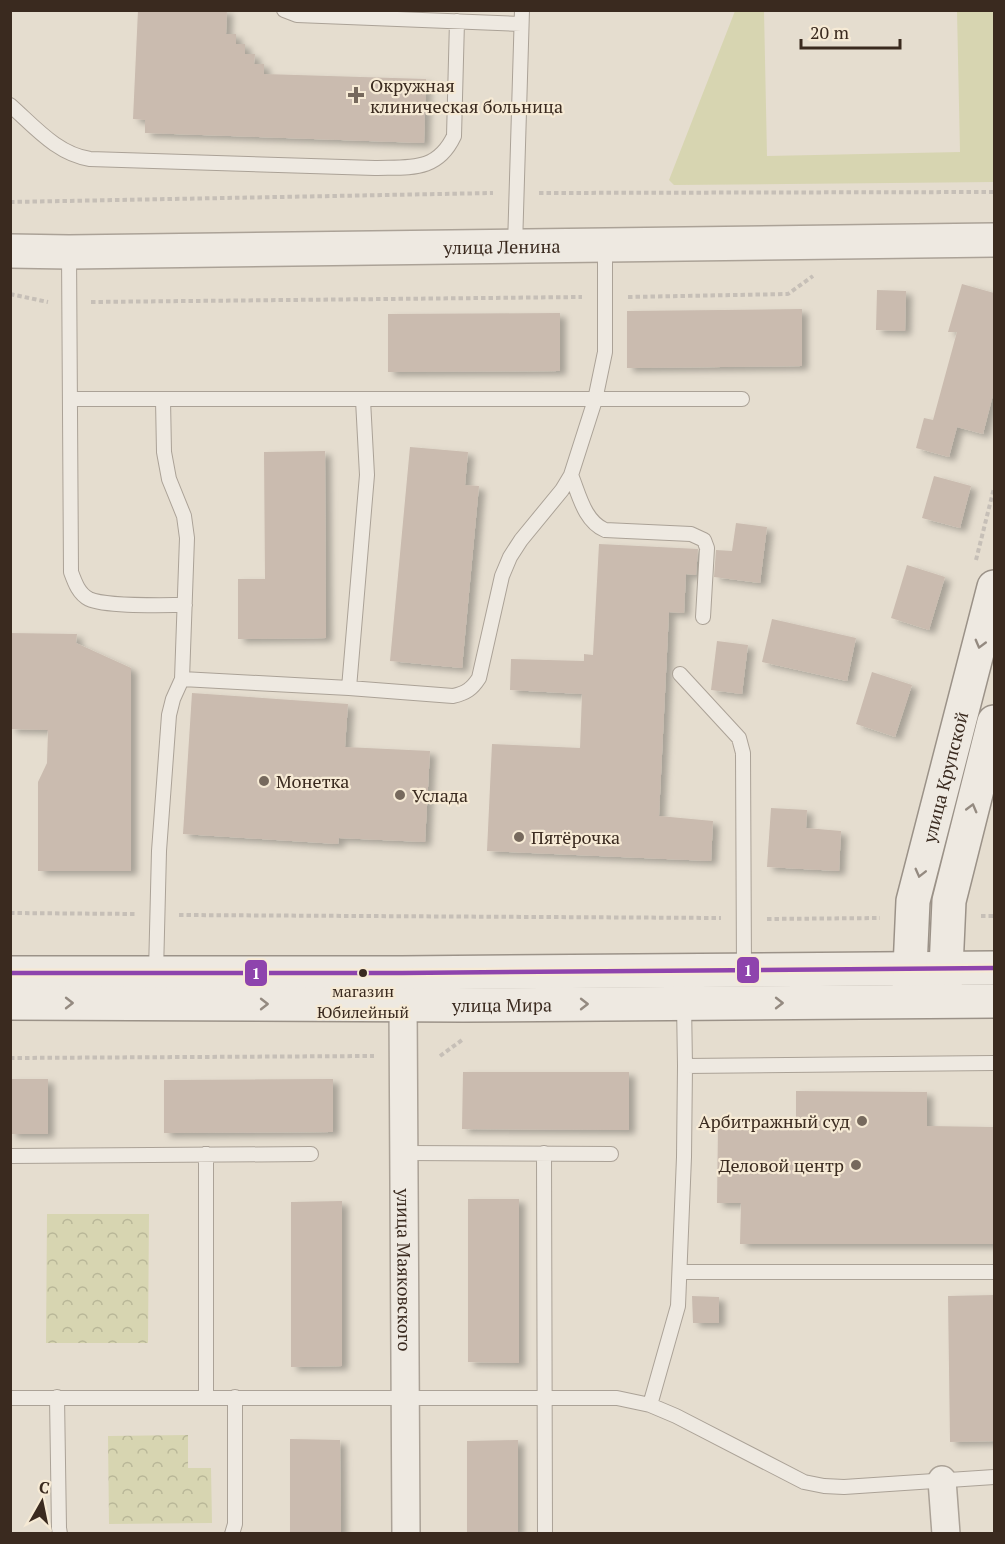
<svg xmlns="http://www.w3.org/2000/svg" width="1005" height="1544" font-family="'PT Serif',serif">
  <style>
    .green { fill: #d7d5b1 }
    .park { fill: url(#park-crowns) }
    .building { fill: #cabbaf; filter: url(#shadow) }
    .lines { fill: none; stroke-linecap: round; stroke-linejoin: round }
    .service-casing { stroke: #aba297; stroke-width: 16 }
    .minor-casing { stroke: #aba297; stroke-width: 30 }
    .tertiary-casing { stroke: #aba297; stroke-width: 36 }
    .secondary-casing { stroke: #9b9288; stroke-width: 36 }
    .path { stroke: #c6bfb7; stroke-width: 4; stroke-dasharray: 4.5 3; stroke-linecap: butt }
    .service { stroke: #eee9e1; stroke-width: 14 }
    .minor { stroke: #eee9e1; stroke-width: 27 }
    .tertiary { stroke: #eee9e1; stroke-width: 33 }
    .secondary { stroke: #eee9e1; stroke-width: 33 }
    .bus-1-casing { stroke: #f6ead5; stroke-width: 9 }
    .bus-1 { stroke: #8e44ad; stroke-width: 4.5 }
    .oneway { stroke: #948a80 }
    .poi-dot { fill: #76695d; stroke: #f6ead5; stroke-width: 2 }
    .bus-dot { fill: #3a2a1f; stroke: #f6ead5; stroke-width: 2 }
    .labels { text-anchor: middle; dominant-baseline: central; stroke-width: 4.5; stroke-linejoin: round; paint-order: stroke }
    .bus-label { font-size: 16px; fill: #3a2a1f; stroke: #f6ead5 }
    .poi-label { font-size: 18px; fill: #3a2a1f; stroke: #f6ead5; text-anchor: start }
    .street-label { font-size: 18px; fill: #3a2a1f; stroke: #f6ead5 }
    .line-badge { stroke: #f6ead5; stroke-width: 2 }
    .badge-label { font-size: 16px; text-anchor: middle; font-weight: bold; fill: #fff }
  </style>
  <defs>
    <pattern id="park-crowns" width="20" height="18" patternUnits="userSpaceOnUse" patternTransform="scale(1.5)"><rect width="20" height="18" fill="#d7d5b1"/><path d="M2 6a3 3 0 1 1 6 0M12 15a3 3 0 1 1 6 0" fill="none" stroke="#b9b798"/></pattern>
    <filter id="shadow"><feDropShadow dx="6" dy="4" stdDeviation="3" flood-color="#0004"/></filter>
  </defs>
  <rect width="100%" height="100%" fill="#e5ddcf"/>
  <!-- green -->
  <path class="green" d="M 735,11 L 764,11 L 767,156 L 960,152 L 957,11 L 994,11 L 994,182 L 674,185 L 669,180 Z"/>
  <!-- park -->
  <path class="park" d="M 47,1214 L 149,1214 L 148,1343 L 46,1343 Z
    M 188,1435 L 188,1468 L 211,1468 L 212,1523 L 109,1524 L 108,1436 Z"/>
  <!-- building -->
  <path class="building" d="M 138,10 L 227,10 L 226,34 L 236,34 L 236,44 L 245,44 L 245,54 L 255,54 L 254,64 L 264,64 L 264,74 L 426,79 L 424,143 L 145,133 L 145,120 L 133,119 Z
    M 962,284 L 994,293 L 994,391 L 983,434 L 957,427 L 949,457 L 916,448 L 924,418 L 933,420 L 957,332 L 948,332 Z
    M 877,290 L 906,291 L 905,331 L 876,330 Z
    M 802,309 L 802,366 L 627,368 L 627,311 Z
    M 560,313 L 560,371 L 388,372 L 388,314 Z
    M 410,447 L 468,452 L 465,485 L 479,486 L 462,668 L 390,661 Z
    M 325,451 L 326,638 L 238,639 L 238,579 L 265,579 L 264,452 Z
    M 934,476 L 971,486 L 960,528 L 922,518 Z
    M 736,523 L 767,527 L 760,583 L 714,577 L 716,550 L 732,551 Z
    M 599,544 L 698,549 L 696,575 L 686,574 L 684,613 L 669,612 L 659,816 L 713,821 L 711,861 L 487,851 L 492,744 L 580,748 L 582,694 L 510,690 L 511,659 L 584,661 L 584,654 L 593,655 Z
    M 907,565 L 945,577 L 929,630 L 891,618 Z
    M 772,619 L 856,638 L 847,681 L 762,662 Z
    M 10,633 L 77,634 L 76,643 L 131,668 L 131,871 L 38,871 L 38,782 L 47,763 L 48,730 L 10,729 Z
    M 717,641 L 748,645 L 742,694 L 711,690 Z
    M 872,672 L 912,685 L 895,737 L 856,724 Z
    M 192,693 L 348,704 L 345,747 L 430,751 L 425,842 L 339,838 L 338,844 L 183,834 Z
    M 771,808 L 807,810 L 806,828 L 841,831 L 839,871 L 767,867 Z
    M 463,1072 L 629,1072 L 629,1130 L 462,1129 Z
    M 10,1079 L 48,1079 L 48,1134 L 10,1134 Z
    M 333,1079 L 333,1132 L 164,1133 L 164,1080 Z
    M 796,1091 L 927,1092 L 927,1126 L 994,1127 L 994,1244 L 740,1244 L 741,1203 L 717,1203 L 718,1125 L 796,1124 Z
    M 468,1199 L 519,1199 L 519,1363 L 468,1362 Z
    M 342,1201 L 342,1366 L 291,1367 L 291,1202 Z
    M 994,1295 L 994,1441 L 950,1442 L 948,1296 Z
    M 692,1296 L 719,1297 L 719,1323 L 693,1323 Z
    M 290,1439 L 340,1440 L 341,1533 L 290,1533 Z
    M 518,1440 L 518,1533 L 467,1533 L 467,1441 Z"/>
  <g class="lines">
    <defs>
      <path id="service" d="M 284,10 L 297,15 L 521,24
        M 10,105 C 35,127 57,154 90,159 L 375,168 C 410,167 437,172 454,136 L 457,21
        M 515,246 L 522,10
        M 69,252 L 71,572 C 75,583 79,594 89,599 C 106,607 164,605 185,605
        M 70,399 L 742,399
        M 163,400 L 164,452 L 169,479 L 184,516 L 187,538 L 182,679
        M 571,475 C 579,494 584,521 605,530 L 691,534 L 704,540 L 707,548 L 703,617
        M 680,674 L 739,738 L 743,753 L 744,970
        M 349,688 L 367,475 L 363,400
        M 156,972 L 159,851 L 169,715 L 173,699 L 182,679 L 349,688 L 453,696 C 466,693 472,689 479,678 L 502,576 L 510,557 L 521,540 L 562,490 L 571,475 L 595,400 L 605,352 L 605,245
        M 684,1003 L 685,1066
        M 405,1153 L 611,1154
        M 544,1153 L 545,1534
        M 206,1154 L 206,1397
        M 10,1156 L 311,1154
        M 680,1272 L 994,1272
        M 57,1397 L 59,1528 L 60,1534
        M 10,1398 L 617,1398 L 650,1405 L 676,1416 L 804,1482 L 824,1486 L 844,1487 L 994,1477
        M 650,1405 L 678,1306 L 684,1157 L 685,1066 L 994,1063
        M 232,1534 L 235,1524 L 235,1397"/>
      <g id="minor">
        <path id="s1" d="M 403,1004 L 406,1534"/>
        <path d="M 942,1480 L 946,1534"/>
      </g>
      <g id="tertiary">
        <path id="s2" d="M 10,251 L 69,252 L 994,240"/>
      </g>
      <g id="secondary">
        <path d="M 10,973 L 402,973 L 994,968"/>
        <path id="s3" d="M 909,991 L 913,901 L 994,587"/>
        <path d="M 945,991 L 949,901 L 994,722"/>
        <path id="s4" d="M 10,1003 L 463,1005 L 994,1001"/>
      </g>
    </defs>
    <!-- service casing -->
    <use href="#service" class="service-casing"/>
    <!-- minor casing -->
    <use href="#minor" class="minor-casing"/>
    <!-- tertiary casing -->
    <use href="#tertiary" class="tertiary-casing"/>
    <!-- secondary casing -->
    <use href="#secondary" class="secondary-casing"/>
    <!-- path -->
    <path class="path" d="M 539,193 L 994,192
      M 10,202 L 493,193
      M 10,294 L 48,302
      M 628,297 L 788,294 L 813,276
      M 91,302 L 582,297
      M 976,560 L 994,488
      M 10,913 L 136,914
      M 179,915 L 721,918
      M 981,916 L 994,916
      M 767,919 L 880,918
      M 440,1056 L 462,1040
      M 10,1058 L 374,1056"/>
    <!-- service -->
    <use href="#service" class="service"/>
    <!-- minor -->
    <use href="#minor" class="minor"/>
    <!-- tertiary -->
    <use href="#tertiary" class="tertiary"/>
    <!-- secondary -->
    <use href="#secondary" class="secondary"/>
    <defs>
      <path id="bus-1" d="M 10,973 L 402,973 L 994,968"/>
    </defs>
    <!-- bus-1 casing -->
    <use href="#bus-1" class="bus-1-casing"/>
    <!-- bus-1 -->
    <use href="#bus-1" class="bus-1"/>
  </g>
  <!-- one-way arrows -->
  <defs><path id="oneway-chevron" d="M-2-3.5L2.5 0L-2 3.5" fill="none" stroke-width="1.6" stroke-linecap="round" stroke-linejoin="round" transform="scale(1.5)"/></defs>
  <g class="oneway">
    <use href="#oneway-chevron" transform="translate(980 644) rotate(105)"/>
    <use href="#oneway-chevron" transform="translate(972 808) rotate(-75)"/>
    <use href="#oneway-chevron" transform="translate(920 873) rotate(104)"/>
    <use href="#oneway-chevron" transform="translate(69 1003)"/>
    <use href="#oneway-chevron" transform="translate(779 1003)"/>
    <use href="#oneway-chevron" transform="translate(264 1004)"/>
    <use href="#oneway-chevron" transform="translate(584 1004)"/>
  </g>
  <!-- markers -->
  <g class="poi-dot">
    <path d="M353 86h6v6h6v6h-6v6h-6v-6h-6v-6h6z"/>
    <circle cx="264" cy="781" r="6"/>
    <circle cx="400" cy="795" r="6"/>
    <circle cx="519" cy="837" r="6"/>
    <circle cx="862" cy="1121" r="6"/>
    <circle cx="856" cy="1165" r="6"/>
  </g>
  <circle class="bus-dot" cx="363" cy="973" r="5"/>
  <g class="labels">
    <!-- bus labels -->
    <g class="bus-label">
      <text x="363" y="991">магазин<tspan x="363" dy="21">Юбилейный</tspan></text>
    </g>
    <!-- poi labels -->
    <g class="poi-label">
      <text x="370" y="85">Окружная<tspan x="370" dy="21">клиническая больница</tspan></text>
      <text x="276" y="781">Монетка</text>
      <text x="412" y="795">Услада</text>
      <text x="531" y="837">Пятёрочка</text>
      <text x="850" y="1121" text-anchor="end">Арбитражный суд</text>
      <text x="844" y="1165" text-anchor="end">Деловой центр</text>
    </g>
    <!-- street labels -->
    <g class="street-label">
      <text stroke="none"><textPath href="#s2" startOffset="492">улица Ленина</textPath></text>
      <text stroke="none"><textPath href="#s3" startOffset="218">улица Крупской</textPath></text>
      <text stroke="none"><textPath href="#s4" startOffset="492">улица Мира</textPath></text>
      <text stroke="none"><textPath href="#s1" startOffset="266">улица Маяковского</textPath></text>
    </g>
  </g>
  <g class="line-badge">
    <rect x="736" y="956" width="24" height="28" rx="6" fill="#8e44ad"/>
    <rect x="244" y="959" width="24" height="28" rx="6" fill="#8e44ad"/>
  </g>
  <g class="badge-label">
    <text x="748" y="976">1</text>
    <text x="256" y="979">1</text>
  </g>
  <!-- border -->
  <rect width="1005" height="1544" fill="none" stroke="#3a2a1f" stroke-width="24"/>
  <!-- north arrow -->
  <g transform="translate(42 1502) rotate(9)" stroke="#f6ead5" stroke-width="4.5" paint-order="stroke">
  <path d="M0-4.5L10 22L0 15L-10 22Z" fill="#3a2a1f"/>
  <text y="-9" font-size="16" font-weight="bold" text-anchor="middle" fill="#3a2a1f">С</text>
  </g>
  <!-- scale -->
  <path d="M801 39v9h99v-9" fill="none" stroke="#3a2a1f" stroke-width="3"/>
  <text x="810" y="39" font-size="18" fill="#3a2a1f" stroke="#f6ead5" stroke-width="4.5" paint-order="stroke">20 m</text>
</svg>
